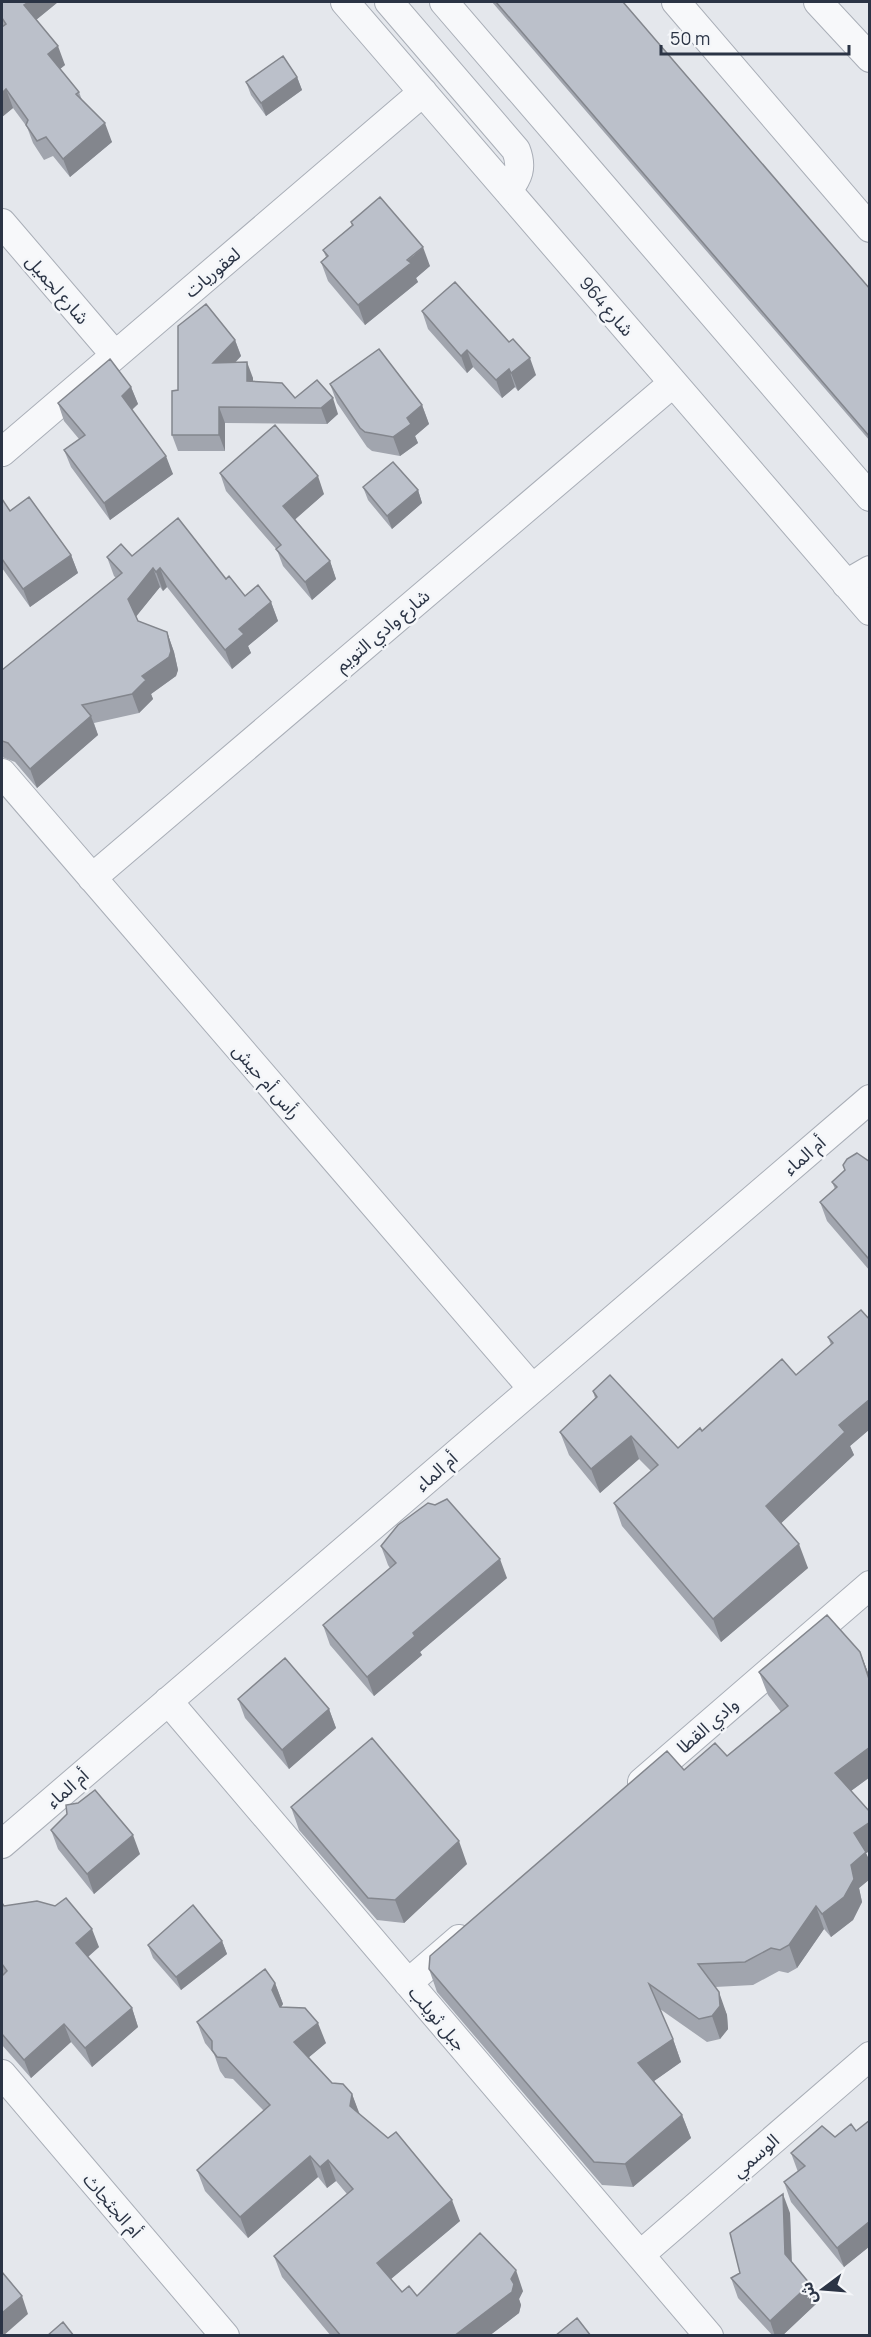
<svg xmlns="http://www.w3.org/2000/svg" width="871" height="2337" font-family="Manrope,'Noto Sans Arabic',sans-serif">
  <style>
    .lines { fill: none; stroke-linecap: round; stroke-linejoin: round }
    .minor-casing { stroke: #a9aeb7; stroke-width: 30 }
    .minor { stroke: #f7f8fa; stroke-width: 28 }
    .wall { fill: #a1a5ae }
    .shaded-wall { fill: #83868d }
    .building { fill: #bbc0ca; stroke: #83868d; stroke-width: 1.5 }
    .labels { text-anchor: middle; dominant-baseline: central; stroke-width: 5; stroke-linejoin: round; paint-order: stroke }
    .street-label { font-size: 18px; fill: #2b3445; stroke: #f4f6f9 }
  </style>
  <rect width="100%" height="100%" fill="#e4e7ec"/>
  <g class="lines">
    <defs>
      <path id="minor" d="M 345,2 L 870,611
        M 389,2 L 516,150 C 523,168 518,177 508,191
        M 444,2 L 870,497
        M 676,2 L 870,228
        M 818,2 L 870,58
        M 2,223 L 115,355
        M 2,452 L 423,92
        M 846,584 L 870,570
        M 2,773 L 532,1388
        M 92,878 L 673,383
        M 168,1701 L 709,2336
        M 642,1782 L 870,1585
        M 2,1844 L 870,1099
        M 408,1983 L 459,1939
        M 2,2074 L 225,2336
        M 640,2255 L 870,2056"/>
    </defs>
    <!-- minor casing -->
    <use href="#minor" class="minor-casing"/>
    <!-- minor -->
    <use href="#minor" class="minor"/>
  </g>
  <!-- wall -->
  <path class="wall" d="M 2,2 L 58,2 L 36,20 L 65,65 L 60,69 L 79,92 L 82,100 L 112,142 L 70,177 L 53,156 L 44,160 L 33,143 L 27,127 L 13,108 L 2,117 Z
    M 492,2 L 623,2 L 870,289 L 870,441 Z
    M 297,77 L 302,90 L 266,116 L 251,95 L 246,82 Z
    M 351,222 L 430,266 L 416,278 L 418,282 L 365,325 L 328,281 L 321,262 L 326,257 L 323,250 L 352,226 Z
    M 422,311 L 536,375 L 518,391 L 515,387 L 502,398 L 473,367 L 467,373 L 428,329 Z
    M 235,340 L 241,356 L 235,363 L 253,378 L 253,381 L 295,398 L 338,414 L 327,424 L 225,423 L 225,451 L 178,451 L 172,435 L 178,390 Z
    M 330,384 L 422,405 L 429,424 L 415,436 L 418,443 L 400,456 L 372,451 L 367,447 L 337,403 Z
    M 131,387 L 138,404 L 132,410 L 173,474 L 110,520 L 71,467 L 64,450 L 79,439 L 64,421 L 58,403 Z
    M 220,473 L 324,494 L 295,519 L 330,561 L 336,579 L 312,600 L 283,566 L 277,550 L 226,491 Z
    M 363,487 L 418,490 L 422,503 L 392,529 L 368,500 Z
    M 2,499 L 10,511 L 71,555 L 78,573 L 30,607 L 2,568 Z
    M 132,556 L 226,579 L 245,596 L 271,602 L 278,621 L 248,646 L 251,653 L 232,669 L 167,587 L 163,591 L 160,587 L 136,616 L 138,621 L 167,632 L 174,652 L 178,670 L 176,676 L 151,694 L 153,699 L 139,713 L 94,723 L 98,735 L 37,788 L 15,762 L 2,757 L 2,670 L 116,578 L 114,576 L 107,557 Z
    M 870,1162 L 870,1271 L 827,1221 L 820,1202 L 835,1189 L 832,1182 Z
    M 870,1320 L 870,1429 L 850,1446 L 854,1455 L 781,1523 L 808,1568 L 721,1642 L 622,1526 L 614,1503 L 651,1471 L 639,1459 L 600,1493 L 569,1455 L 560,1432 L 595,1398 L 593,1391 L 678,1448 L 702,1431 L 796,1375 L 831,1345 L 828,1337 Z
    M 381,1546 L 507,1578 L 420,1652 L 422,1655 L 374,1696 L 330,1645 L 323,1625 L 390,1568 L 388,1565 Z
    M 860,1652 L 870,1678 L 870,1777 L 851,1791 L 870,1812 L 870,1851 L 866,1853 L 870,1862 L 870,1879 L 859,1888 L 862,1902 L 853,1920 L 831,1937 L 824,1929 L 797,1968 L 788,1973 L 779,1971 L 753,1985 L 715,1987 L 727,2015 L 728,2029 L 720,2039 L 707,2042 L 660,2009 L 673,2039 L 681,2062 L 654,2081 L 682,2115 L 691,2138 L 633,2187 L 602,2185 L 437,1992 L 429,1969 L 727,1756 L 781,1712 L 768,1695 L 759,1672 Z
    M 238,1699 L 329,1709 L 336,1728 L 289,1769 L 245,1718 Z
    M 291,1807 L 467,1864 L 404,1923 L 377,1920 L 299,1830 Z
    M 51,1830 L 140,1854 L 94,1894 L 58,1849 Z
    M 2,1903 L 4,1906 L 99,1947 L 88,1957 L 132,2008 L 138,2027 L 92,2067 L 71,2042 L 31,2078 L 2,2045 Z
    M 222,1941 L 227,1954 L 181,1990 L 153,1958 L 148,1945 Z
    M 275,1983 L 283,2004 L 281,2007 L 326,2043 L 309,2057 L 332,2083 L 352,2094 L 359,2114 L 460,2221 L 391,2279 L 402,2292 L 417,2296 L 523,2291 L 519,2299 L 521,2305 L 519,2313 L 489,2336 L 331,2336 L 282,2277 L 274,2256 L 347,2194 L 336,2181 L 327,2188 L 318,2177 L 248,2238 L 205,2191 L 197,2170 L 264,2111 L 233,2079 L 225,2078 L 220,2071 L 214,2054 L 205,2043 L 197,2022 Z
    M 870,2120 L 870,2246 L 844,2267 L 791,2202 L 784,2182 L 798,2172 L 791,2153 L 835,2137 L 856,2131 Z
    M 790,2213 L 792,2262 L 817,2303 L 782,2336 L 773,2336 L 738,2298 L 731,2278 L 740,2273 Z"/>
  <!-- shaded-wall -->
  <path class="shaded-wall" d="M 29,2 L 58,2 L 31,24 L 24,5 Z
    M 58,46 L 65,65 L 55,73 L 48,54 Z
    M 297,77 L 302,90 L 266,116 L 261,103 Z
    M 6,89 L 13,108 L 2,117 L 2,93 Z
    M 105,123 L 112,142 L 70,177 L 63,159 Z
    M 423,247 L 430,266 L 416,278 L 418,282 L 365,325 L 358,305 Z
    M 235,340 L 241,356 L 219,379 L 213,363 Z
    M 467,350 L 473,367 L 467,373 L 461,356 Z
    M 530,358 L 536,375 L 518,391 L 511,373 Z
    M 247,362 L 253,378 L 253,397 L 247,381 Z
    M 509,369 L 515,387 L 502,398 L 496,380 Z
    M 131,387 L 138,404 L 128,413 L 122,396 Z
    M 333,398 L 338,414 L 327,424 L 321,408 Z
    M 422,405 L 429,424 L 415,436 L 418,443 L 400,456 L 393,437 L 407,418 Z
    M 219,407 L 225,423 L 225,451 L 219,435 Z
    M 166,456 L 173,474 L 110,520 L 104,503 Z
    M 318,476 L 324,494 L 290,524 L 283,506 Z
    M 418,490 L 422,503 L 392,529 L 387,516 Z
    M 71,555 L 78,573 L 30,607 L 23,589 Z
    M 330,561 L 336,579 L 312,600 L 305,582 Z
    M 153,568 L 160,587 L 135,618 L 128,599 Z
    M 160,568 L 167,587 L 163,591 L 156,572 Z
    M 271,602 L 278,621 L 248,646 L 251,653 L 232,669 L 225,650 L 239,629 Z
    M 167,632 L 174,652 L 178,670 L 176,676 L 151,694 L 153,699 L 139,713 L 132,694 Z
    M 91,716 L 98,735 L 37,788 L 30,769 Z
    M 870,1399 L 870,1429 L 850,1446 L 854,1455 L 775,1529 L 766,1506 L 839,1425 Z
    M 631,1436 L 639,1459 L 600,1493 L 591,1469 Z
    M 799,1544 L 808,1568 L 721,1642 L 713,1619 Z
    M 500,1559 L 507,1578 L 420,1652 L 422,1655 L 374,1696 L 367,1677 L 413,1633 Z
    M 860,1652 L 869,1675 L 870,1683 Z
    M 329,1709 L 336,1728 L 289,1769 L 282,1750 Z
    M 870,1747 L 870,1777 L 844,1796 L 835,1773 Z
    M 870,1822 L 870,1851 L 866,1853 L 870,1862 L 870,1879 L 859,1888 L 862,1902 L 853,1920 L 831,1937 L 822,1914 L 851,1865 L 854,1833 Z
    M 133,1835 L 140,1854 L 94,1894 L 87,1874 Z
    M 459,1841 L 467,1864 L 404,1923 L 395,1900 Z
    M 816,1906 L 824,1929 L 797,1968 L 789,1945 Z
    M 92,1929 L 99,1947 L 83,1961 L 76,1943 Z
    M 222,1941 L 227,1954 L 181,1990 L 176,1977 Z
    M 275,1983 L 283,2004 L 279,2011 L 272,1990 Z
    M 719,1992 L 727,2015 L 728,2029 L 720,2039 L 712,2016 Z
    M 132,2008 L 138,2027 L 92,2067 L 85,2048 Z
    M 318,2023 L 326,2043 L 302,2063 L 294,2042 Z
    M 64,2024 L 71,2042 L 31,2078 L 24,2060 Z
    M 673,2039 L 681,2062 L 647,2086 L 638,2063 Z
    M 352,2094 L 360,2115 L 350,2106 Z
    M 682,2115 L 691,2138 L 633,2187 L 625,2164 Z
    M 310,2156 L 318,2177 L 248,2238 L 240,2217 Z
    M 328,2160 L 336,2181 L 327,2188 L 320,2167 Z
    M 783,2194 L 790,2213 L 792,2274 L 785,2254 Z
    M 452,2200 L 460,2221 L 385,2284 L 377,2263 Z
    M 870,2221 L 870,2246 L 844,2267 L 837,2248 Z
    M 516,2270 L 523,2291 L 519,2299 L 521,2305 L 519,2313 L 489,2336 L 454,2336 L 511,2279 Z
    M 810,2284 L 817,2303 L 782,2336 L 775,2336 L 770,2321 Z
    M 22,2296 L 28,2314 L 3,2336 L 2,2336 L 2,2313 Z"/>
  <!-- building -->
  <path class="building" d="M 2,2 L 29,2 L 24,5 L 58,46 L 48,54 L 79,92 L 76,94 L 105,123 L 63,159 L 46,137 L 37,141 L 26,125 L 28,120 L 6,89 L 2,93 L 2,27 L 6,24 L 2,18 Z
    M 496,2 L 623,2 L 870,289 L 870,437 Z
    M 283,56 L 297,77 L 261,103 L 246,82 Z
    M 380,197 L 423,247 L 407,260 L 411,263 L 358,305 L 321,262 L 328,256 L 323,250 L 353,225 L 351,222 Z
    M 455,282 L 509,342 L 513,339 L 530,358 L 511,373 L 509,369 L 496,380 L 467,350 L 461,356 L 422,311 Z
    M 206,304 L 235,340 L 213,363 L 247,362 L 247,381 L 282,383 L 295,398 L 317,380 L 333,398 L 321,408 L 219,407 L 219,435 L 172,435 L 172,391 L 178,390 L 178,326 Z
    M 379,349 L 422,405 L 407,418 L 411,424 L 393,437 L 365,432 L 360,428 L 330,384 Z
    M 110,359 L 131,387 L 122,396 L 166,456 L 104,503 L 64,450 L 85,435 L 58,403 Z
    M 275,425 L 318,476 L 283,506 L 330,561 L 305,582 L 276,549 L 281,545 L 220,473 Z
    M 393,462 L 418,490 L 387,516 L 363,487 Z
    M 29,497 L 71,555 L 23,589 L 2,559 L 2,499 L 10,511 Z
    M 178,518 L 226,579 L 229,576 L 245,596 L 258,585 L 271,602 L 239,629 L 244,634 L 225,650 L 160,568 L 156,572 L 153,568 L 128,599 L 138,621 L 167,632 L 171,651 L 169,657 L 142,676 L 146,680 L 132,694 L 82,705 L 91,716 L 30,769 L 8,743 L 2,741 L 2,670 L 122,573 L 107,557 L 121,544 L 132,556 Z
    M 857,1153 L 870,1162 L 870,1257 L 868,1258 L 820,1202 L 837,1187 L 832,1182 L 845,1170 L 843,1165 L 847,1159 Z
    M 861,1310 L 870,1320 L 870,1399 L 839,1425 L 845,1432 L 766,1506 L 799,1544 L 713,1619 L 614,1503 L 658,1465 L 631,1436 L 591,1469 L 560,1432 L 597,1397 L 593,1391 L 610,1375 L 678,1448 L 700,1428 L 702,1431 L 782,1359 L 796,1375 L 833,1343 L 828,1337 Z
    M 447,1499 L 500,1559 L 413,1633 L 415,1636 L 367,1677 L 323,1625 L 396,1563 L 381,1546 L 398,1525 L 428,1503 L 435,1505 Z
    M 827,1615 L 860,1652 L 870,1682 L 870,1747 L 835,1773 L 870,1812 L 870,1822 L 854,1833 L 866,1852 L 851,1865 L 854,1879 L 844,1897 L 822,1914 L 816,1906 L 789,1945 L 780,1950 L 771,1948 L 745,1962 L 698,1964 L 719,1992 L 720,2006 L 712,2016 L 699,2019 L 649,1984 L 673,2039 L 638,2063 L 682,2115 L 625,2164 L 594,2162 L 429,1969 L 430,1956 L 667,1751 L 684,1770 L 715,1743 L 727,1756 L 788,1706 L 759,1672 Z
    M 285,1658 L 329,1709 L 282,1750 L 238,1699 Z
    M 372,1738 L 459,1841 L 395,1900 L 368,1898 L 291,1807 Z
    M 95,1790 L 133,1835 L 87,1874 L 51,1830 L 67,1814 L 66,1805 L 78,1803 Z
    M 66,1898 L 92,1929 L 76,1943 L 132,2008 L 85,2048 L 64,2024 L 24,2060 L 2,2034 L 2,1976 L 7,1971 L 2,1964 L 2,1903 L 4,1906 L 37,1901 L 55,1906 Z
    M 193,1905 L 222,1941 L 176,1977 L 148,1945 Z
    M 265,1969 L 275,1983 L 272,1990 L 280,2007 L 305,2008 L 318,2023 L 294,2042 L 332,2083 L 343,2084 L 352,2094 L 350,2106 L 388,2138 L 396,2132 L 452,2200 L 377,2263 L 402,2292 L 409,2286 L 417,2296 L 480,2233 L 516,2270 L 511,2279 L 514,2284 L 512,2292 L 454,2336 L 341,2336 L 274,2256 L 353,2189 L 328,2160 L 320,2167 L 310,2156 L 240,2217 L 197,2170 L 270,2105 L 226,2058 L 217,2057 L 212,2050 L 212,2041 L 197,2022 Z
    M 870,2120 L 870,2221 L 837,2248 L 784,2182 L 805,2166 L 791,2153 L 822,2126 L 835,2137 L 851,2124 L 856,2131 Z
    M 783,2194 L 785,2254 L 810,2284 L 770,2321 L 731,2278 L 740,2273 L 730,2233 Z
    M 2,2272 L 22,2296 L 2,2313 Z
    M 577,2318 L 591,2336 L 555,2336 Z
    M 63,2322 L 74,2336 L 47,2336 Z"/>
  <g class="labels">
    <!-- street labels -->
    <g class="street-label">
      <text transform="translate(212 272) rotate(-40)">لعقوريات</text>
      <text transform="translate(58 289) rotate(49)">شارع لجميل</text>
      <text transform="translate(607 306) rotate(49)">شارع 964</text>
      <text transform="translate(382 630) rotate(-40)">شارع وادي التويم</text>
      <text transform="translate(267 1081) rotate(49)">رأس أم حيش</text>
      <text transform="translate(804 1155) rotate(-41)">أم الماء</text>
      <text transform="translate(436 1471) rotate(-41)">أم الماء</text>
      <text transform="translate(707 1725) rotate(-41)">وادي القطا</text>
      <text transform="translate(67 1788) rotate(-41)">أم الماء</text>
      <text transform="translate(438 2018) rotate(50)">جبل ثويلب</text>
      <text transform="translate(755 2155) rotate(-41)">الوسمي</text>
      <text transform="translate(113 2205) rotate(49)">أم الجثجاث</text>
    </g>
  </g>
  <!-- border -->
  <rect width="871" height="2337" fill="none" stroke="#2b3445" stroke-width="6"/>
  <!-- north arrow -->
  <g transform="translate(823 2289) rotate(254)" stroke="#f4f6f9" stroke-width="4.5" paint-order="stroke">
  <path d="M0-4.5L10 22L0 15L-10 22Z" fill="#2b3445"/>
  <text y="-9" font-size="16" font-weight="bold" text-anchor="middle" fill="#2b3445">ش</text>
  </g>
  <!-- scale -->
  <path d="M661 45v9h188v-9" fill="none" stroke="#2b3445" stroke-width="3"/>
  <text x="670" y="45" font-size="18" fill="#2b3445" stroke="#f4f6f9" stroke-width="4.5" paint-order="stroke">50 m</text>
</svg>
